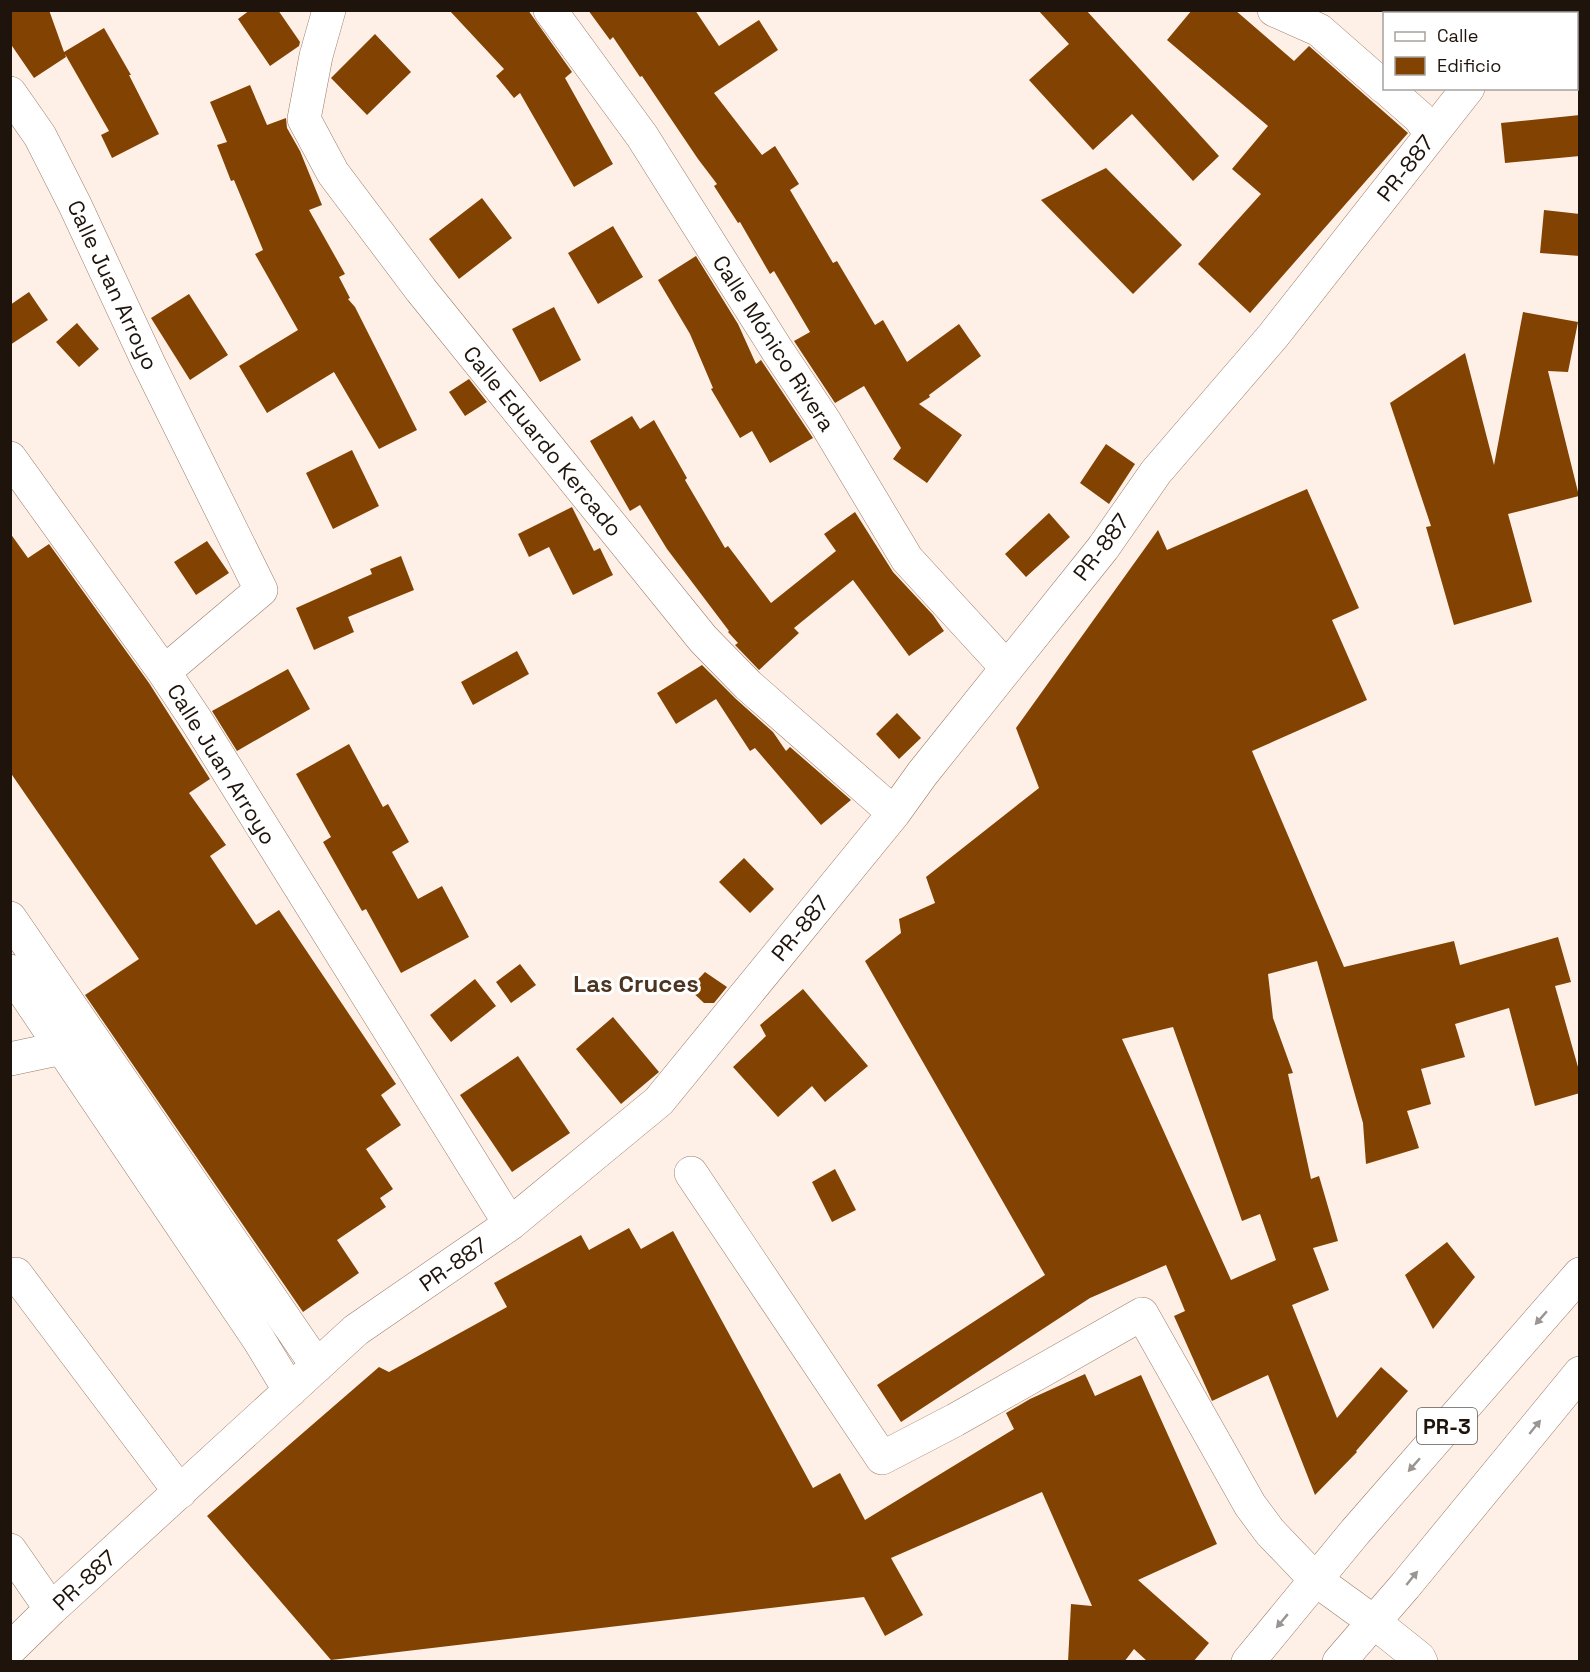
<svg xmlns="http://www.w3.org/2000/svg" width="1590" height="1672" font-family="'Space Grotesk',sans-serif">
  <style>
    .building { fill: #824302; fill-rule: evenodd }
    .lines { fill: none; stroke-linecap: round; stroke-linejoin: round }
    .minor-casing { stroke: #9a7d69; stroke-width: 34 }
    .highway-casing { stroke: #9a7d69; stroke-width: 34 }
    .minor { stroke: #fff; stroke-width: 33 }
    .highway { stroke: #fff; stroke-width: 33 }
    .oneway { fill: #9a9592 }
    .labels { text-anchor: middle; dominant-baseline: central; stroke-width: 6; stroke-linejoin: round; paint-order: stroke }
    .shield { fill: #fff; stroke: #625a55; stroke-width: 1.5 }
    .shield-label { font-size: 21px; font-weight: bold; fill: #1f140c }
    .street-label { font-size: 22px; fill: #1f140c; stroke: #fff }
    .neighbourhood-label { font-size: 24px; font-weight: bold; fill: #4d3421; stroke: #fff }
  </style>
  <rect width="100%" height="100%" fill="#fef0e7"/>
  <!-- building -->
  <path class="building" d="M 10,10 L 49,10 L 64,52 L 104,28 L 131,75 L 129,75 L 159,134 L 112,158 L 101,135 L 109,131 L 65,54 L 66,57 L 34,78 L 10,43 Z
    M 250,10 L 278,10 L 300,42 L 299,46 L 270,66 L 238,19 Z
    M 449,10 L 528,10 L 572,72 L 565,78 L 613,164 L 574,187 L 520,93 L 514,98 L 496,76 L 504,69 Z
    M 588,10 L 695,10 L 719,46 L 759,20 L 778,50 L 714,93 L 762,155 L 775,146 L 799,184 L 790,190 L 833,263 L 837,261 L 875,325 L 883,320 L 907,362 L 959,324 L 981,356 L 929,395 L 930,397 L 919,404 L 962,435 L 927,483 L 893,459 L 901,448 L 864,386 L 835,403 L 794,341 L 810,332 L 774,271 L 770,274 L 740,222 L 738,223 L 714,186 L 717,184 L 698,159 L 642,76 L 640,77 L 613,37 L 610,40 Z
    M 1038,10 L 1086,10 L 1219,156 L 1193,181 L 1132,114 L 1093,150 L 1029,80 L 1069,44 Z
    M 1192,10 L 1235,10 L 1294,61 L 1309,46 L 1408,133 L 1250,313 L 1198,264 L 1261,194 L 1232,169 L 1268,126 L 1167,40 Z
    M 375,34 L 411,72 L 367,115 L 331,78 Z
    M 250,85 L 267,125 L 286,118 L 287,128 L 300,151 L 322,205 L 309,210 L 345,274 L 339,277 L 350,298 L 348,299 L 355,307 L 417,430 L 379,449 L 334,372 L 267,413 L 239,366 L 298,330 L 255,254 L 263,250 L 234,180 L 231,181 L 217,145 L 227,142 L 210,102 Z
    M 1580,115 L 1580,156 L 1505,163 L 1501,123 Z
    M 1106,168 L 1182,245 L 1133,294 L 1041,200 Z
    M 482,198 L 512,238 L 459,279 L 429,239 Z
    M 1544,210 L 1580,214 L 1580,256 L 1540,253 Z
    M 613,226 L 643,277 L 598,304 L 568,253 Z
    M 696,256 L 738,324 L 756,364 L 761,360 L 813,438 L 770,463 L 752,431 L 740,438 L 711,389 L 713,388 L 690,334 L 658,280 Z
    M 29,292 L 48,320 L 10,345 L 10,305 Z
    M 189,294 L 228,355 L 190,380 L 151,318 Z
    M 554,307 L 581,360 L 540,382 L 512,329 Z
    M 1523,312 L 1578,322 L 1568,372 L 1548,371 L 1579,496 L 1508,514 L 1532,602 L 1454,625 L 1426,527 L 1431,526 L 1390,403 L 1465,353 L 1494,465 Z
    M 77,323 L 99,349 L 79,367 L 56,342 Z
    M 469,379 L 487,402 L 465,416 L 449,392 Z
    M 632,416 L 640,429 L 654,420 L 687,478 L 685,480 L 725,548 L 728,546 L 771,603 L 836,551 L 824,534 L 855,512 L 893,572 L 933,615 L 944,631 L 909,656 L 853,580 L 794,628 L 799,633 L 759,670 L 735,645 L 738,643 L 728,632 L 729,631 L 667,549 L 640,505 L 630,511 L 590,441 Z
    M 1106,444 L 1135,464 L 1109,504 L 1080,483 Z
    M 352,450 L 379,506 L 333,529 L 306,473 Z
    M 1307,489 L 1359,608 L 1332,620 L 1367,700 L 1252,751 L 1344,967 L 1454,941 L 1460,965 L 1558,937 L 1571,982 L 1555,986 L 1580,1074 L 1580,1093 L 1535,1106 L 1509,1008 L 1455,1024 L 1465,1057 L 1421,1069 L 1431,1104 L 1407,1111 L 1419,1148 L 1366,1164 L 1363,1123 L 1317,961 L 1268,974 L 1273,1018 L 1293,1073 L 1288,1074 L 1311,1179 L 1319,1176 L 1338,1241 L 1313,1248 L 1329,1290 L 1292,1305 L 1337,1418 L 1381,1367 L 1408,1391 L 1356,1451 L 1357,1452 L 1315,1495 L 1268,1375 L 1212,1401 L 1174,1316 L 1185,1311 L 1166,1265 L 1090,1298 L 901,1422 L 877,1385 L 1045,1275 L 865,961 L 901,933 L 899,919 L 935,903 L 926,877 L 1039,788 L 1016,728 L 1158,530 L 1167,550 ZM 1173,1027 L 1242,1221 L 1260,1214 L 1276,1260 L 1231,1280 L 1122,1039 Z
    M 572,507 L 594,551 L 600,548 L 613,575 L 573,595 L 549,547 L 529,557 L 518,534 Z
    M 1049,513 L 1070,537 L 1026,577 L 1005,554 Z
    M 10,533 L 28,558 L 49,544 L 149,683 L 210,779 L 189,793 L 226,845 L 210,856 L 256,925 L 279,910 L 396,1084 L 381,1095 L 401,1125 L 366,1149 L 393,1189 L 380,1198 L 386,1207 L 337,1240 L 359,1273 L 303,1312 L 85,995 L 139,959 L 10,772 Z
    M 207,541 L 229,573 L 196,595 L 174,562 Z
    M 401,556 L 414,590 L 348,617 L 354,632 L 314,650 L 296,608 L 372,574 L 370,569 Z
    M 517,651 L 529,674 L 473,705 L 461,682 Z
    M 702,665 L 736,699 L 773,732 L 786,751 L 790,747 L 851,800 L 821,825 L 755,748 L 750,751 L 716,699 L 676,724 L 657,693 Z
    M 288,669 L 310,709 L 237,751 L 212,711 Z
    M 897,713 L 921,738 L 899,759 L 876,734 Z
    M 349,744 L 383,807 L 388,804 L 409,842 L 392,852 L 418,899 L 442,886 L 469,937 L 401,973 L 366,909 L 362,911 L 323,842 L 331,837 L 296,774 Z
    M 744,858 L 774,889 L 750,913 L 719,882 Z
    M 520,964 L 536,985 L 511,1003 L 496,982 Z
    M 705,972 L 727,987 L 714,1003 L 704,1003 L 689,989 Z
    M 475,979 L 496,1006 L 451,1042 L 430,1015 Z
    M 803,989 L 868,1066 L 825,1102 L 812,1086 L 778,1117 L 733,1067 L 766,1036 L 760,1025 Z
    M 613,1017 L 659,1072 L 621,1104 L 576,1049 Z
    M 518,1056 L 570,1133 L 512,1172 L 460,1095 Z
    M 835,1169 L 856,1210 L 832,1222 L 812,1182 Z
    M 629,1228 L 641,1249 L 673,1231 L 813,1488 L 840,1473 L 865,1520 L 1014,1429 L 1006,1413 L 1030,1399 L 1085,1374 L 1095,1396 L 1141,1375 L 1217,1544 L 1138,1580 L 1209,1643 L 1193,1662 L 1148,1662 L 1134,1649 L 1124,1662 L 1068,1662 L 1071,1604 L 1092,1606 L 1042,1492 L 891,1558 L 923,1615 L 885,1636 L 864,1597 L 331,1660 L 207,1516 L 379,1367 L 389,1372 L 507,1307 L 494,1283 L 581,1235 L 589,1250 Z
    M 1447,1242 L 1475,1277 L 1433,1329 L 1405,1275 Z"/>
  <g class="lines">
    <defs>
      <path id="minor" d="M 329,10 L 316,56 L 304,119 L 333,173 L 421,290 L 703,639 L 748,685 L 894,813
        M 550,10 L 642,136 L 777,350 L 825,422 L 907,559 L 1007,668
        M 1274,10 L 1319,30 L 1384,87
        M 1452,10 L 1455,14
        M 1529,14 L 1532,10
        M 1386,88 L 1419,117 L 1431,134
        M 10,93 L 40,136 L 75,205 L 148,362 L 261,590 L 164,672
        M 10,458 L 164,672 L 196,720 L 510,1224
        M 10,918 L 317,1366
        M 10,971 L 259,1340 L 290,1391
        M 10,1059 L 62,1048
        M 691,1173 L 882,1458 L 955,1420 L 1142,1314 L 1250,1505 L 1270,1532 L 1316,1580 L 1374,1622 L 1419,1658 L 1421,1662
        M 16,1274 L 180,1492
        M 10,1550 L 51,1609
        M 10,1649 L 51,1609 L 356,1330 L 510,1224 L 659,1101 L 894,813 L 922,774 L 1103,548 L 1156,472 L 1273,336 L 1468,88"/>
      <path id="highway" d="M 1248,1662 L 1355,1532 L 1580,1274
        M 1339,1662 L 1405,1586 L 1580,1373"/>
    </defs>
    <!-- minor casing -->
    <use href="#minor" class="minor-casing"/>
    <!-- highway casing -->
    <use href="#highway" class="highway-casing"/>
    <!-- minor -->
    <use href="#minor" class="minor"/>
    <!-- highway -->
    <use href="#highway" class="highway"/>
  </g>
  <!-- one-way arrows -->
  <defs><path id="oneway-solid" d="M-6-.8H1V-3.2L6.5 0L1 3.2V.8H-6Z" transform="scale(1.5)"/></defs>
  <g class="oneway">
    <use href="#oneway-solid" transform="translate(1541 1318) rotate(131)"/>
    <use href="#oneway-solid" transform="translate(1535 1427) rotate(-51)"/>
    <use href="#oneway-solid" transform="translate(1414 1465) rotate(131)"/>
    <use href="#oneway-solid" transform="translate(1412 1578) rotate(-51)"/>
    <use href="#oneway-solid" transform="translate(1282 1621) rotate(130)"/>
  </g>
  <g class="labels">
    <!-- shield labels -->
    <rect class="shield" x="1417" y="1408" width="60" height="36" rx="4.5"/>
    <g class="shield-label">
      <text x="1447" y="1426">PR-3</text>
    </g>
    <!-- street labels -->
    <g class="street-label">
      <text transform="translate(1405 168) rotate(-52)">PR-887</text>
      <text transform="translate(113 285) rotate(65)">Calle Juan Arroyo</text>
      <text transform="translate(774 343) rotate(57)">Calle Mónico Rivera</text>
      <text transform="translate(543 441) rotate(51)">Calle Eduardo Kercado</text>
      <text transform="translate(1101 547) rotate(-53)">PR-887</text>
      <text transform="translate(222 764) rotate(58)">Calle Juan Arroyo</text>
      <text transform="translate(800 928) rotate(-51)">PR-887</text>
      <text transform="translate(453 1264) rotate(-35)">PR-887</text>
      <text transform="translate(84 1580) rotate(-43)">PR-887</text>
    </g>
    <!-- neighbourhood labels -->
    <g class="neighbourhood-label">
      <text x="636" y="983">Las Cruces</text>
    </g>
  </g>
  <!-- border -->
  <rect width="1590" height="1672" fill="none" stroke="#1f140c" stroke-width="24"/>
  <!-- legend -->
  <rect x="1383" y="12" width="195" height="78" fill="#ffffff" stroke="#a5a19e" stroke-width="1.5"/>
  <rect x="1395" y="32" width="30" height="9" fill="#ffffff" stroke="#a5a19e" stroke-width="1.5"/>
  <text x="1437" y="42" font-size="18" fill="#1f140c">Calle</text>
  <rect x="1395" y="57" width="30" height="18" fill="#824302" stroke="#a5a19e" stroke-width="1.5"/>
  <text x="1437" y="72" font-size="18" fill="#1f140c">Edificio</text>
</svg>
